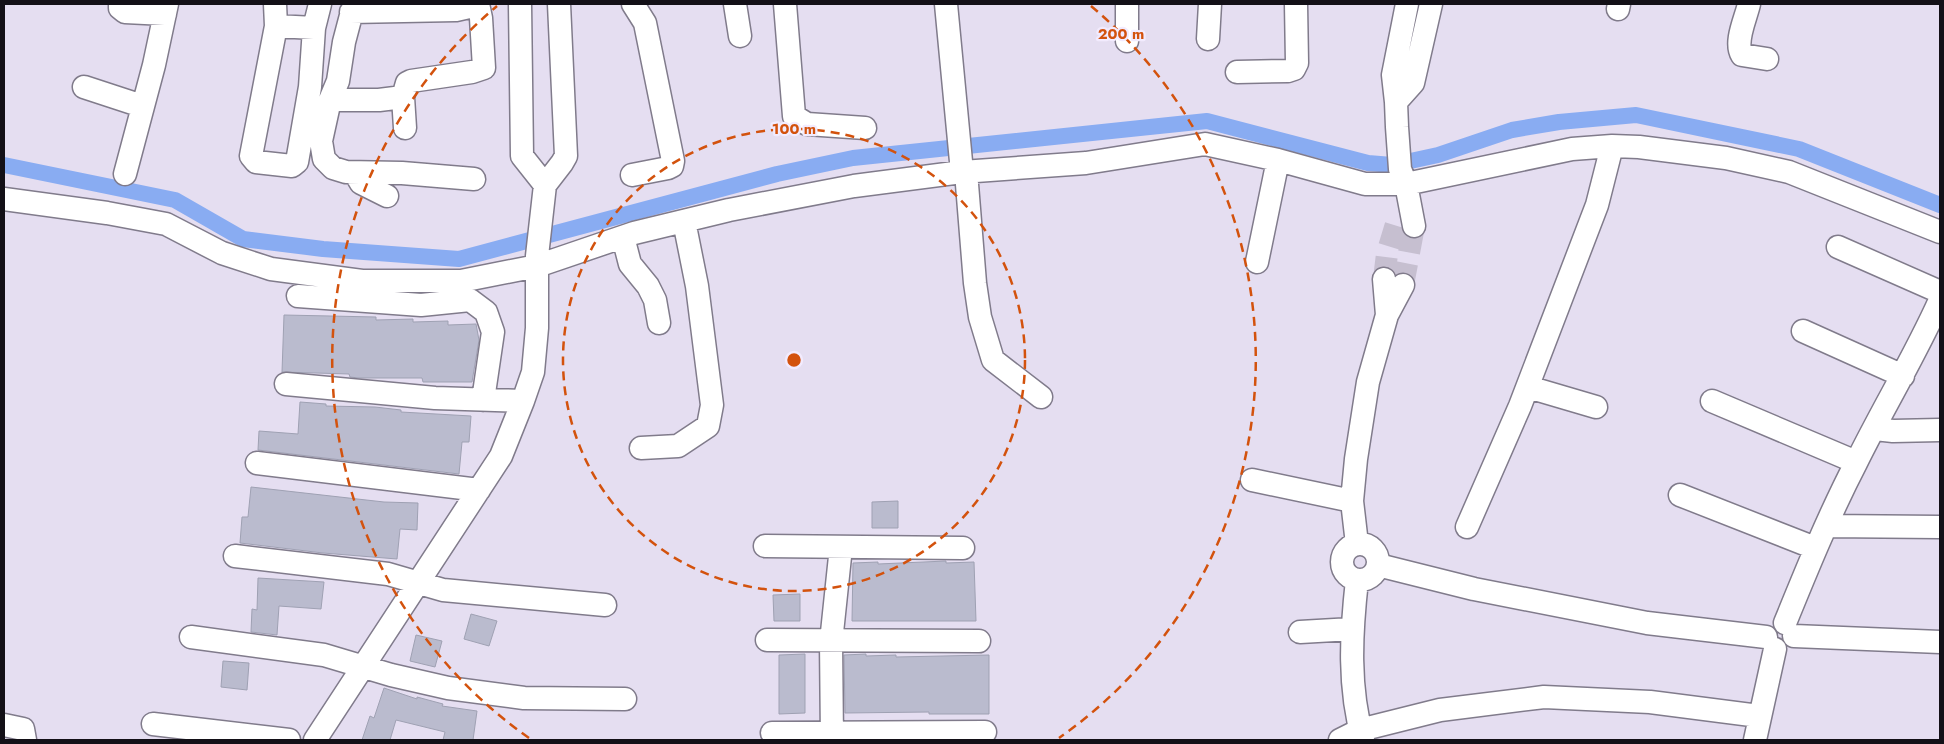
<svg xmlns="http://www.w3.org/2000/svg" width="1944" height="744" font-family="Jost,sans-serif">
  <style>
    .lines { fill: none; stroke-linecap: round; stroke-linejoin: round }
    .canal { stroke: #89acf2; stroke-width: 16 }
    .building { fill: #babbce; stroke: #9fa1b3 }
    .minor-tunnel { stroke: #c6bfd0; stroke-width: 22; stroke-dasharray: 22 11; stroke-linecap: butt }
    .minor-casing { stroke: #807b8b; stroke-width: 25 }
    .minor { stroke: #fff; stroke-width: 22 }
    .ring { fill: none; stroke: #d3520d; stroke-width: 2.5; stroke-dasharray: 9 6 }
    .centre { fill: #d3520d; stroke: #f2ebfe; stroke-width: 2.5 }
    .ring-label { font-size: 15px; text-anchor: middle; font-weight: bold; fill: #d3520d; stroke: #f2ebfe; stroke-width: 4.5; stroke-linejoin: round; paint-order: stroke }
  </style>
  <rect width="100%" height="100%" fill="#e5def1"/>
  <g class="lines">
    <!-- canal -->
    <path class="canal" d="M 4,165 L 175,200 L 243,239 L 323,249 L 459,259 L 777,174 L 853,158 L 1207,121 L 1368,163 L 1392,165 L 1438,155 L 1512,130 L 1559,122 L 1636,115 L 1799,149 L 1940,205"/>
  </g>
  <!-- building -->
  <path class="building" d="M 284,315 L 376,317 L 376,320 L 413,319 L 413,322 L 448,321 L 448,325 L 476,324 L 479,340 L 472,382 L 423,382 L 422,378 L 359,378 L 350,377 L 349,374 L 282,372 Z
    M 300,402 L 326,404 L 326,406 L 375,407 L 401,410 L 401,412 L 471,416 L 469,442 L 462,442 L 459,474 L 258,450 L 259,431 L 298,434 Z
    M 251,487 L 384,502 L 418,503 L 417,530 L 400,529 L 397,559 L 323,553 L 240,543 L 242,517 L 248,517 Z
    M 898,501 L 898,528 L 872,528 L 872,502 Z
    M 946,561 L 946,563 L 974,562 L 976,621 L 852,621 L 853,563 L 878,562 L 878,564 Z
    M 258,578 L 324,582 L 321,609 L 279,606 L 277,635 L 251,632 L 252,609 L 257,610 Z
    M 800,594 L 800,621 L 774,621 L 773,595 Z
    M 471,614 L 497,621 L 489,646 L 464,639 Z
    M 416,635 L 442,641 L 435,667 L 410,661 Z
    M 805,654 L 805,713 L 779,714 L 779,655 Z
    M 866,654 L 866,656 L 896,655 L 896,657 L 989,655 L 989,714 L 929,714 L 929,712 L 845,713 L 844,655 Z
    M 223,661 L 249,663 L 247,690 L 221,687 Z
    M 384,688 L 417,699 L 417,697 L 443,704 L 442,706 L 477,711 L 473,740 L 443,740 L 445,732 L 396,720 L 390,740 L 362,740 L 370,716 L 374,718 Z"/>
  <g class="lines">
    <!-- minor-tunnel -->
    <path class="minor-tunnel" d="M 1384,279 L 1387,254 L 1397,221
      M 1403,285 L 1414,226"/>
    <defs>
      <path id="minor" d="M 120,4 L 120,8 L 125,12 L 165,14
        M 275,4 L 276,26 L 314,28
        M 354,4 L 344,42 L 338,81 L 330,100 L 321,141 L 324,159 L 333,168 L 346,172 L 402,173 L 474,179
        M 520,4 L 522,156 L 545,185
        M 735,4 L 740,36
        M 785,4 L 794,116 L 807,124 L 865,128
        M 946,4 L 962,172
        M 1127,4 L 1127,41
        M 1407,4 L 1393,75 L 1396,102 L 1397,127 L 1400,169 L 1406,184 L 1414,226
        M 1749,4 C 1746,18 1734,42 1742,55 L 1767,59
        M 1618,9 L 1619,4
        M 351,12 L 456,10 L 478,5
        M 276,26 L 251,156 L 256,162 L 292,166 L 297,162 L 310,87 L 314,28 L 320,4
        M 1208,39 L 1210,4
        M 1237,72 L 1288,71 L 1294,69 L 1297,63 L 1296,4
        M 84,87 L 142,106
        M 403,97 L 405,128
        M 330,100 L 379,100 L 403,97 L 407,83 L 411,81 L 472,72 L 484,68 L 481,18 L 478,4
        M 1396,102 L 1413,83 L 1431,4
        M 966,172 L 975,283 L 980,317 L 993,360 L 1041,397
        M 355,173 L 361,183 L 387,196
        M 125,174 L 154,65 L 167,4
        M 632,175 L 668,168 L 672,166 L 673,161 L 645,23 L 633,4
        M 4,199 L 107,213 L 166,224 L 222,253 L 271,269 L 362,281 L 461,281 L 537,266 L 634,233 L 729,210 L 854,186 L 962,172 L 1086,163 L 1205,144 L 1278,160 L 1365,184 L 1406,184 L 1572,149 L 1612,146 L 1639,147 L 1726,158 L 1789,172 L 1940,232
        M 623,237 L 630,264 L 648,286 L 655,300 L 659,323
        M 1838,247 L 1940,292
        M 1257,262 L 1278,160
        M 1384,279 L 1387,315
        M 298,296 L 421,305 L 470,300 L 486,312 L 493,332 L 483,400
        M 1803,331 L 1903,376
        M 286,384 L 435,398 L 523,401
        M 1528,387 L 1596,407
        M 1712,401 L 1856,462
        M 1875,429 L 1893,431 L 1940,430
        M 641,448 L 678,446 L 708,426 L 712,405 L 697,286 L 684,221
        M 257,463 L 479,490
        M 1252,480 L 1352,501
        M 1680,495 L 1815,548
        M 1826,526 L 1940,527
        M 1467,527 L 1520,406 L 1597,205 L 1612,146
        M1342 562a18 18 0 1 1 36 0a18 18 0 1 1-36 0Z
        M 1357,544 L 1352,501 L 1356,459 L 1368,382 L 1387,315 L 1403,285
        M 765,546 L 963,548
        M 235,556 L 388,574 L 443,590 L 605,605
        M 1378,565 L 1474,589 L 1647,623 L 1766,637
        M 1357,580 C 1351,634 1348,687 1363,740
        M 1785,623 C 1807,569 1829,515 1856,463 C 1883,408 1915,356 1940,300
        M 1300,632 L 1352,629
        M 1794,636 L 1940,642
        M 191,637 L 324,655 L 391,675 L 448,688 L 524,698 L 625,699
        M 767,640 L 979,641
        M 153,724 L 289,740
        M 4,725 L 23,729 L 25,740
        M 772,733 L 985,732
        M 315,740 L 501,456 L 523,401 L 533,372 L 537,328 L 537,256 L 545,185 L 562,163 L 566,156 L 559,4
        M 832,740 L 831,642 L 841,547
        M 1340,740 L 1360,730 L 1440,710 L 1544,697 L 1650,702 L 1759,716
        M 1755,740 L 1775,649"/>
    </defs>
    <!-- minor casing -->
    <use href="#minor" class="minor-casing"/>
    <!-- minor -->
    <use href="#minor" class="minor"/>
  </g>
  <!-- distance rings -->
  <g class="ring">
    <circle cx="794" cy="360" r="231"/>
    <path d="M529 738A462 462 0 0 1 497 6M1091 6A462 462 0 0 1 1059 738"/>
  </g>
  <circle cx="794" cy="360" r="8" class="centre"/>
  <g class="ring-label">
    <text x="1121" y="39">200 m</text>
    <text x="794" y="134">100 m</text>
  </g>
  <!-- border -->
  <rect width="1944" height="744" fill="none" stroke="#131017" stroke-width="10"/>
</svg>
